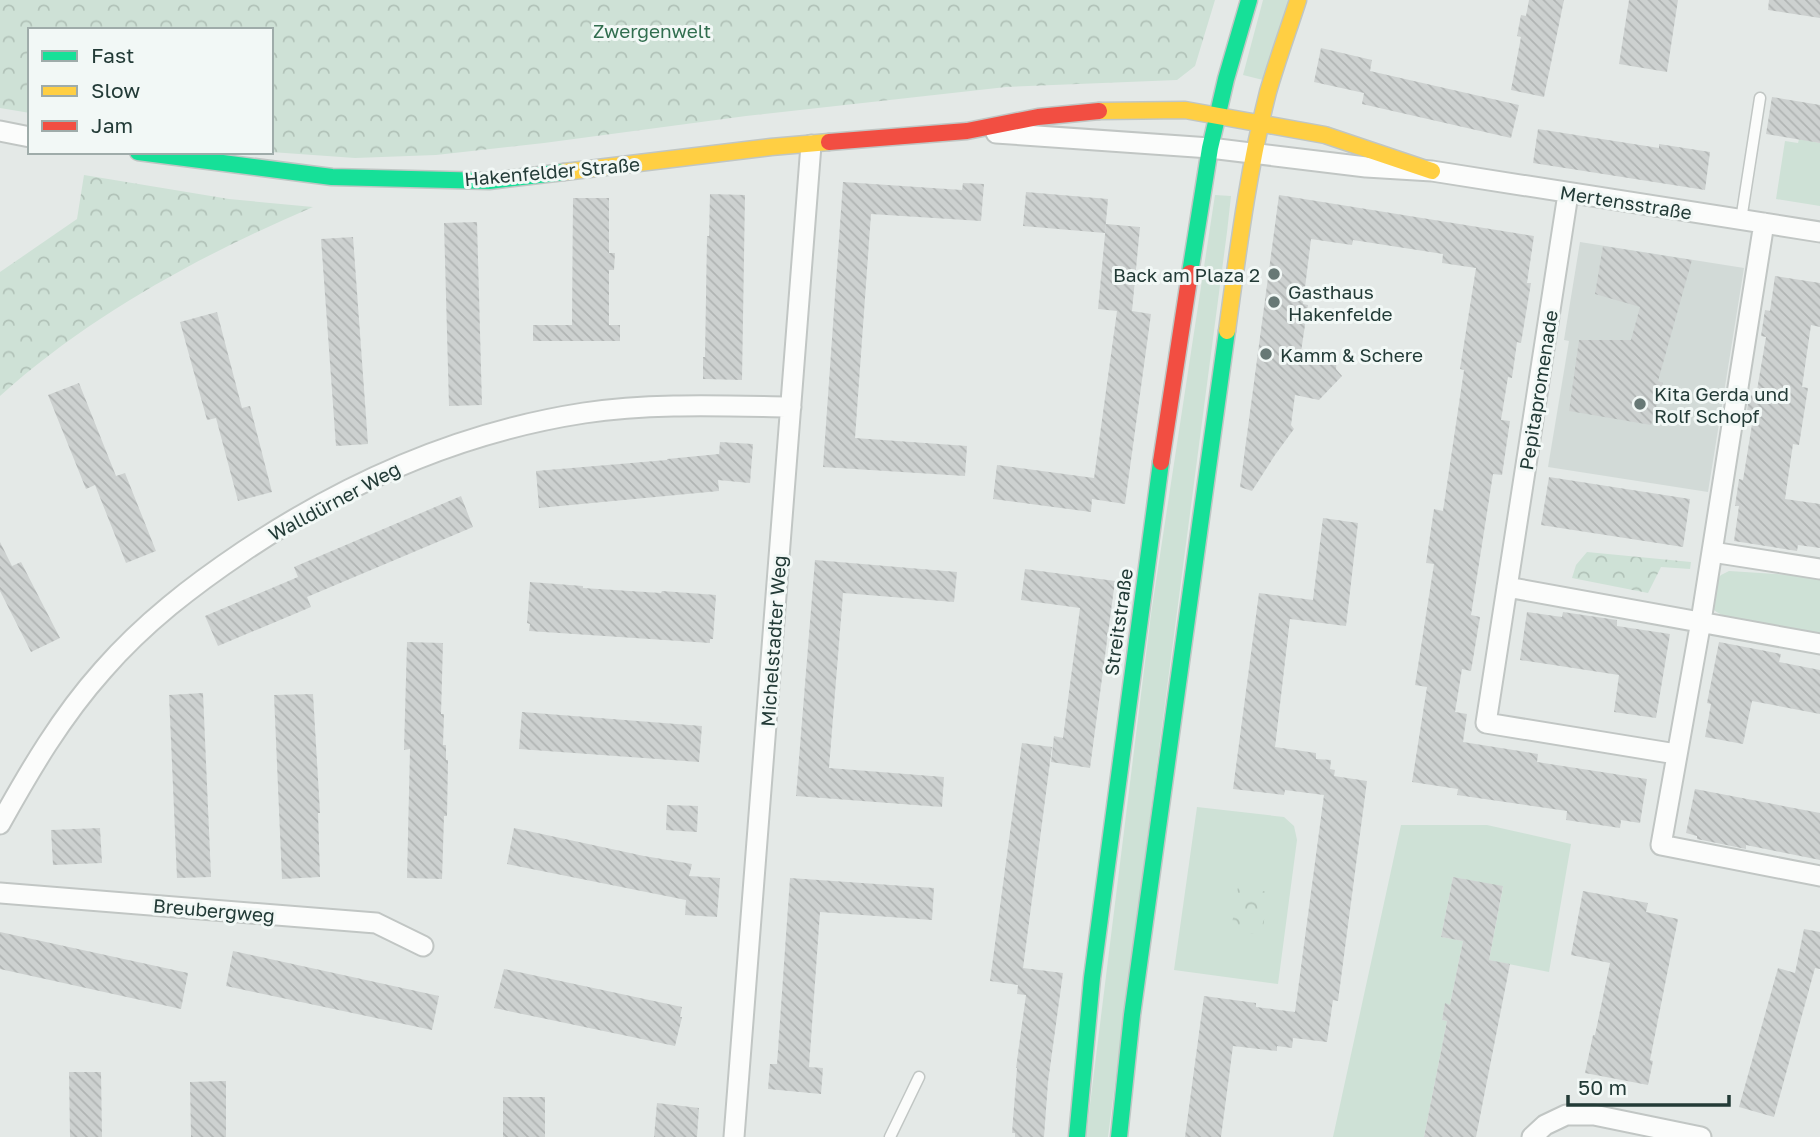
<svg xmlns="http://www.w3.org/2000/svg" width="1820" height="1137" font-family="'Golos Text',sans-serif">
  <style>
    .built { fill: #d2dad7 }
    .grass { fill: #cee1d6 }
    .park { fill: url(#park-crowns) }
    .building { fill: url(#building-back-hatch) }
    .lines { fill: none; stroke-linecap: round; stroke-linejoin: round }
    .lane-casing { stroke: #c1c6c4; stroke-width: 13 }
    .street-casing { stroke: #c1c6c4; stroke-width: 23 }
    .fast-casing { stroke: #c0c6c4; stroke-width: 19 }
    .slow-casing { stroke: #c0c6c4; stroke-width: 19 }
    .jam-casing { stroke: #c0c6c4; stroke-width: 19 }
    .lane { stroke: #fbfcfb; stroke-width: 10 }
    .street { stroke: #fbfcfb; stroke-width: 19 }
    .fast { stroke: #16e098; stroke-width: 16 }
    .slow { stroke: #ffcf43; stroke-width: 16 }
    .jam { stroke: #f24e42; stroke-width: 16 }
    .poi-dot { fill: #677875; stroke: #f2f8f6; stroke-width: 2.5 }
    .labels { text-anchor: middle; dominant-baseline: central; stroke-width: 6; stroke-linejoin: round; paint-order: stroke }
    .park-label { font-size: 19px; fill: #316e4f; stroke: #f2f8f6 }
    .street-label { font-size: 19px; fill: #233b37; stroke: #f2f8f6 }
    .poi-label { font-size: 19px; fill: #233b37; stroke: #f2f8f6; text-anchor: start }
  </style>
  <defs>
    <pattern id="park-crowns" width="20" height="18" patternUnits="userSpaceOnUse" patternTransform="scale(1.75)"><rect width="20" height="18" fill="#cee1d6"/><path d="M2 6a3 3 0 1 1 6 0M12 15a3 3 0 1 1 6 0" fill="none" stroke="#b1c2b8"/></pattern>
    <pattern id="building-back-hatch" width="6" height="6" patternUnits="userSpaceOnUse" patternTransform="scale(1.75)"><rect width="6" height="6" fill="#cdd1d0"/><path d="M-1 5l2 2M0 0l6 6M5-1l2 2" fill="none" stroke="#b0b4b3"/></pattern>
  </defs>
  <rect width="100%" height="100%" fill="#e4e9e7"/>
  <!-- built -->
  <path class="built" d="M 1580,242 L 1744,268 L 1708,492 L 1548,467 L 1569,341 L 1564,340 Z"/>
  <!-- grass -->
  <path class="grass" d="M 1263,0 L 1293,0 L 1263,80 L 1243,75 Z
    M 1799,139 L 1820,143 L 1820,206 L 1776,199 L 1785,141 L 1798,143 Z
    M 1215,195 L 1231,196 L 1227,232 L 1108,1137 L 1086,1137 L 1151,614 Z
    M 1729,571 L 1820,577 L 1820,639 C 1791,633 1736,627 1714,610 L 1710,589 L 1721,575 Z
    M 1197,807 L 1284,817 L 1294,826 L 1297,840 L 1278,984 L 1174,970 Z
    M 1401,825 L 1487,825 L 1571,844 L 1549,972 L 1489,960 L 1503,887 L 1453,877 L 1441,937 L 1463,941 L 1450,1005 L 1445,1004 L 1442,1020 L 1447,1021 L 1424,1137 L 1333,1137 Z"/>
  <!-- park -->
  <path class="park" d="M 0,0 L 1215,0 L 1195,66 L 1177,80 L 1006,87 L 746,116 L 544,143 L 436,155 L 355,158 L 271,152 L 271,30 L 30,30 L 30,113 L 0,108 Z
    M 84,175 L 229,199 L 313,207 C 201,255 91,314 0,396 L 0,272 L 77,219 Z
    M 1587,552 L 1691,562 L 1690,569 L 1661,567 L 1648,593 L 1572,578 L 1576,565 Z
    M 1238,887 L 1268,892 L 1262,935 L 1231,930 Z"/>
  <!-- building -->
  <path class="building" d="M 1529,0 L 1564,0 L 1544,97 L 1511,90 L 1521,37 L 1517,36 L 1521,15 L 1526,16 Z
    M 1629,0 L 1678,0 L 1667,72 L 1619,64 Z
    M 1769,0 L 1820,0 L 1820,18 L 1768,10 Z
    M 1321,48 L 1372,60 L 1370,71 L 1519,105 L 1511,138 L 1362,104 L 1364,93 L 1314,82 Z
    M 1772,97 L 1820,105 L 1820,143 L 1766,134 Z
    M 1538,129 L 1659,148 L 1659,144 L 1710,152 L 1705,190 L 1533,163 Z
    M 843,182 L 962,190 L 963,183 L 984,184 L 981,221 L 871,214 L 855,438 L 967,446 L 965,476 L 823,467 Z
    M 1026,192 L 1108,199 L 1105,233 L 1023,226 Z
    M 710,194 L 745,195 L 742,380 L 703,379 L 703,357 L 705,357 L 707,236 L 709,236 Z
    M 1279,195 L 1534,236 L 1527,283 L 1531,283 L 1521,343 L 1517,342 L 1512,378 L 1508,377 L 1501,420 L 1510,421 L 1502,475 L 1493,474 L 1471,615 L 1480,617 L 1471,671 L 1462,669 L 1455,712 L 1467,714 L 1463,742 L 1538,754 L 1537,762 L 1647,779 L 1640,823 L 1621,820 L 1620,828 L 1566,820 L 1567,811 L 1457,795 L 1458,789 L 1412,782 L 1427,687 L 1415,685 L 1434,564 L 1426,563 L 1434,509 L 1443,511 L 1464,370 L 1460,369 L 1476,268 L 1442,263 L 1443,254 L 1353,240 L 1352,245 L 1311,239 L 1303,304 L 1308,305 L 1301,352 L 1337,357 L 1336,369 L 1342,376 L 1319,400 L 1295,395 L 1291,425 L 1294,429 L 1275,455 L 1252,491 L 1240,487 Z
    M 573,198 L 609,198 L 609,253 L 615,253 L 614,270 L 609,270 L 609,325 L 620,325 L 620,341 L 533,341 L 533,325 L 572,325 Z
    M 477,222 L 482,405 L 449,406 L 444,223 Z
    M 1106,224 L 1140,227 L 1132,311 L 1151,314 L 1125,504 L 1092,499 L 1091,512 L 993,499 L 997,465 L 1094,478 L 1117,311 L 1098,309 Z
    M 353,237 L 368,444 L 336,446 L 321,239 Z
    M 1603,246 L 1692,260 L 1658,381 L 1663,383 L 1651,425 L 1569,411 L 1579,340 L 1631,340 L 1640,307 L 1595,294 Z
    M 1775,276 L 1820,283 L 1820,327 L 1811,325 L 1802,387 L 1808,388 L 1799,445 L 1793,444 L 1785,499 L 1820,504 L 1820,548 L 1798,545 L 1797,551 L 1734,541 L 1739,506 L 1735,506 L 1739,479 L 1743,480 L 1754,412 L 1747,411 L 1749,395 L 1756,396 L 1766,337 L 1761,336 L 1765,310 L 1770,311 Z
    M 217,312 L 242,408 L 250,406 L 272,492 L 238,501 L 216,418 L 207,420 L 180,322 Z
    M 79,383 L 116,476 L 125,473 L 156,551 L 126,563 L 95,485 L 86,489 L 48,395 Z
    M 720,442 L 753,444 L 750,483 L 718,480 L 719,491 L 539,508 L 536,471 L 667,460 L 667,459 L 719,454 Z
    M 1549,477 L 1690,499 L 1683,547 L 1541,525 Z
    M 461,496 L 473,527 L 307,597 L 311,607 L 218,646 L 205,616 L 298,577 L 294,567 Z
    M 1323,518 L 1358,523 L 1346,626 L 1290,619 L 1275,747 L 1316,753 L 1316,759 L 1331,760 L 1330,769 L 1335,770 L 1334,776 L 1367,781 L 1338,1001 L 1333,1000 L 1327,1042 L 1293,1038 L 1292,1048 L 1277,1046 L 1277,1051 L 1233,1046 L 1221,1137 L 1185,1137 L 1204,996 L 1256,1003 L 1256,1007 L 1295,1012 L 1324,795 L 1285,790 L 1284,795 L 1233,789 L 1259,593 L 1313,600 Z
    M 0,542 L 12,566 L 21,562 L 60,638 L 31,652 L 0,591 Z
    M 815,560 L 957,572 L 954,602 L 843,593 L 829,768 L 944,777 L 942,807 L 796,796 Z
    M 1025,569 L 1115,581 L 1090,768 L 1051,762 L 1054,736 L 1063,738 L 1080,608 L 1021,600 Z
    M 530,582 L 583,586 L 583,588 L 661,593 L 662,591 L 716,595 L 713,639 L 710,639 L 710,643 L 529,631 L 530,624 L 527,623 Z
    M 1527,612 L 1562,617 L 1563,612 L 1617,620 L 1617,626 L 1670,634 L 1656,718 L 1614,712 L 1619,675 L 1520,660 Z
    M 407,642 L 443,643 L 441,714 L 444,714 L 443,745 L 446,745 L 446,760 L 448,760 L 447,816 L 444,816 L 442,879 L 407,878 L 410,749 L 404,750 Z
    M 1719,642 L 1781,654 L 1779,662 L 1820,670 L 1820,714 L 1752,701 L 1743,744 L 1705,737 L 1711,704 L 1707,703 Z
    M 203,693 L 211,877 L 177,878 L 169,695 Z
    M 313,694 L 320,813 L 318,813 L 320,877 L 282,879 L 274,695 Z
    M 522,712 L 702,726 L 699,762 L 519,749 Z
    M 1022,743 L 1052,747 L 1023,968 L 1063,973 L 1048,1082 L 1044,1137 L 1015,1137 L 1015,1133 L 1012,1133 L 1017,1068 L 1016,1068 L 1026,995 L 1017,994 L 1018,985 L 990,981 Z
    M 1695,789 L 1820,813 L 1820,860 L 1746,845 L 1746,849 L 1697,839 L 1697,836 L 1686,833 Z
    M 667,805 L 698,806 L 697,832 L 666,830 Z
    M 100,828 L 102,863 L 53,865 L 51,830 Z
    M 514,828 L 644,856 L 692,864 L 689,876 L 720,878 L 717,917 L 685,915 L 686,900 L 507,864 Z
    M 1453,877 L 1503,886 L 1489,960 L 1510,964 L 1476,1137 L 1424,1137 L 1447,1021 L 1442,1020 L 1445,1003 L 1450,1005 L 1463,941 L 1441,937 Z
    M 790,878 L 934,888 L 932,920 L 820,912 L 809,1067 L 823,1068 L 821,1094 L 768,1089 L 770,1064 L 777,1064 Z
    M 1583,891 L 1648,903 L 1646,912 L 1678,919 L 1650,1060 L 1653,1061 L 1648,1085 L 1585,1073 L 1593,1035 L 1595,1035 L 1610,963 L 1571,955 Z
    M 1804,929 L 1820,932 L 1820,969 L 1815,968 L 1774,1117 L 1739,1107 L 1778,968 L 1795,973 Z
    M 0,932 L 188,973 L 181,1009 L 0,969 Z
    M 233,951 L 439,996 L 432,1030 L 226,986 Z
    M 504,969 L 682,1007 L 680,1017 L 682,1017 L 675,1046 L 494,1008 Z
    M 69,1072 L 101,1072 L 102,1137 L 70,1137 Z
    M 226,1081 L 226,1137 L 191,1137 L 190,1082 Z
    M 503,1097 L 545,1097 L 545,1137 L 503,1137 Z
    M 657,1103 L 699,1108 L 697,1137 L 654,1137 Z"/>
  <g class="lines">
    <defs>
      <path id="lane" d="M 1741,220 L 1760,98
        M 890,1137 L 919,1077"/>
      <path id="street" d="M 0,131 L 30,137
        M 996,133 L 1210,148 L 1366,167 L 1432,171 L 1820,232
        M 1568,194 L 1486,723 L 1676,754
        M 1764,223 L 1701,621 L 1661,845 L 1820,876
        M 1712,552 L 1820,569
        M 1507,587 L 1820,644
        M 0,824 C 30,770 61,717 103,670 C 144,623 192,586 244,551 C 347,482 461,432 584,413 C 653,403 722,406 791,407
        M 0,893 L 376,923 L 423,946
        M 734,1137 L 811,145
        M 1532,1137 L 1545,1125 L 1566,1115 L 1594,1115 L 1701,1137"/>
      <path id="fast" d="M 138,152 L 332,177 L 489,181 L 564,172
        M 1190,273 L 1210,148 L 1226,79 L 1249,0
        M 1077,1137 L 1092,978 L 1161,462
        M 1119,1137 L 1132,1015 L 1227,331"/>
      <path id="slow" d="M 1099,111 L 1185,110 L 1325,135 L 1432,171
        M 564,172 L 771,147 L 829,142
        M 1227,331 C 1238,251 1248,170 1268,92 C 1277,61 1288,31 1298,0"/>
      <path id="jam" d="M 829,142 L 967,131 L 1038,117 L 1099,111
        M 1161,462 L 1190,273"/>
    </defs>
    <!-- lane casing -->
    <use href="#lane" class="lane-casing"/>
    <!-- street casing -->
    <use href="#street" class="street-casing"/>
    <!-- fast casing -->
    <use href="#fast" class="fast-casing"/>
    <!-- slow casing -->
    <use href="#slow" class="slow-casing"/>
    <!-- jam casing -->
    <use href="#jam" class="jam-casing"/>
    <!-- lane -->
    <use href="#lane" class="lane"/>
    <!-- street -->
    <use href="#street" class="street"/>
    <!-- fast -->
    <use href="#fast" class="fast"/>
    <!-- slow -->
    <use href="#slow" class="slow"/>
    <!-- jam -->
    <use href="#jam" class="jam"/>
  </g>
  <!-- markers -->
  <g class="poi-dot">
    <circle cx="1274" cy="274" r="7"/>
    <circle cx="1274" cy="302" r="7"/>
    <circle cx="1266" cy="354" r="7"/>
    <circle cx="1640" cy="404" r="7"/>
  </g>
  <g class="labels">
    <!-- park labels -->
    <g class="park-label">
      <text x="652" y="30">Zwergenwelt</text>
    </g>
    <!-- street labels -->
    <g class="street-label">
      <text transform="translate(552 171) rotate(-5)">Hakenfelder Straße</text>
      <text transform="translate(1626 202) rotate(9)">Mertensstraße</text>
      <text transform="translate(1538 390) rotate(-81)">Pepitapromenade</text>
      <text transform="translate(334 501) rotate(-28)">Walldürner Weg</text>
      <text transform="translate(1118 622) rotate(-82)">Streitstraße</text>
      <text transform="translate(773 641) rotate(-86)">Michelstadter Weg</text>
      <text transform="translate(214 910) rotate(5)">Breubergweg</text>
    </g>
    <!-- poi labels -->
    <g class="poi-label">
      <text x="1260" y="274" text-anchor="end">Back am Plaza 2</text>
      <text x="1288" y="291">Gasthaus<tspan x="1288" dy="22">Hakenfelde</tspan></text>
      <text x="1280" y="354">Kamm &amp; Schere</text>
      <text x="1654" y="393">Kita Gerda und<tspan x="1654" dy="22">Rolf Schopf</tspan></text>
    </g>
  </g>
  <!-- legend -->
  <rect x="28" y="28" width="245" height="126" fill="#f2f8f6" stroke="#9facaa" stroke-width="2"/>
  <rect x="42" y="51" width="35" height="10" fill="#16e098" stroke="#9facaa" stroke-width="2"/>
  <text x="91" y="63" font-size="21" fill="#233b37">Fast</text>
  <rect x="42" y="86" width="35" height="10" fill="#ffcf43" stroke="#9facaa" stroke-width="2"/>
  <text x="91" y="98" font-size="21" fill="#233b37">Slow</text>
  <rect x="42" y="121" width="35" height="10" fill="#f24e42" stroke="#9facaa" stroke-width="2"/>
  <text x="91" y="133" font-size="21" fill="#233b37">Jam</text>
  <!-- scale -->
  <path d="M1568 1095v10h161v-10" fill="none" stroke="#233b37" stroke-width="3.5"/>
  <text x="1578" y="1095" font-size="21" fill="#233b37" stroke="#f2f8f6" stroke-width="5" paint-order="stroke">50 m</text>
</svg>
